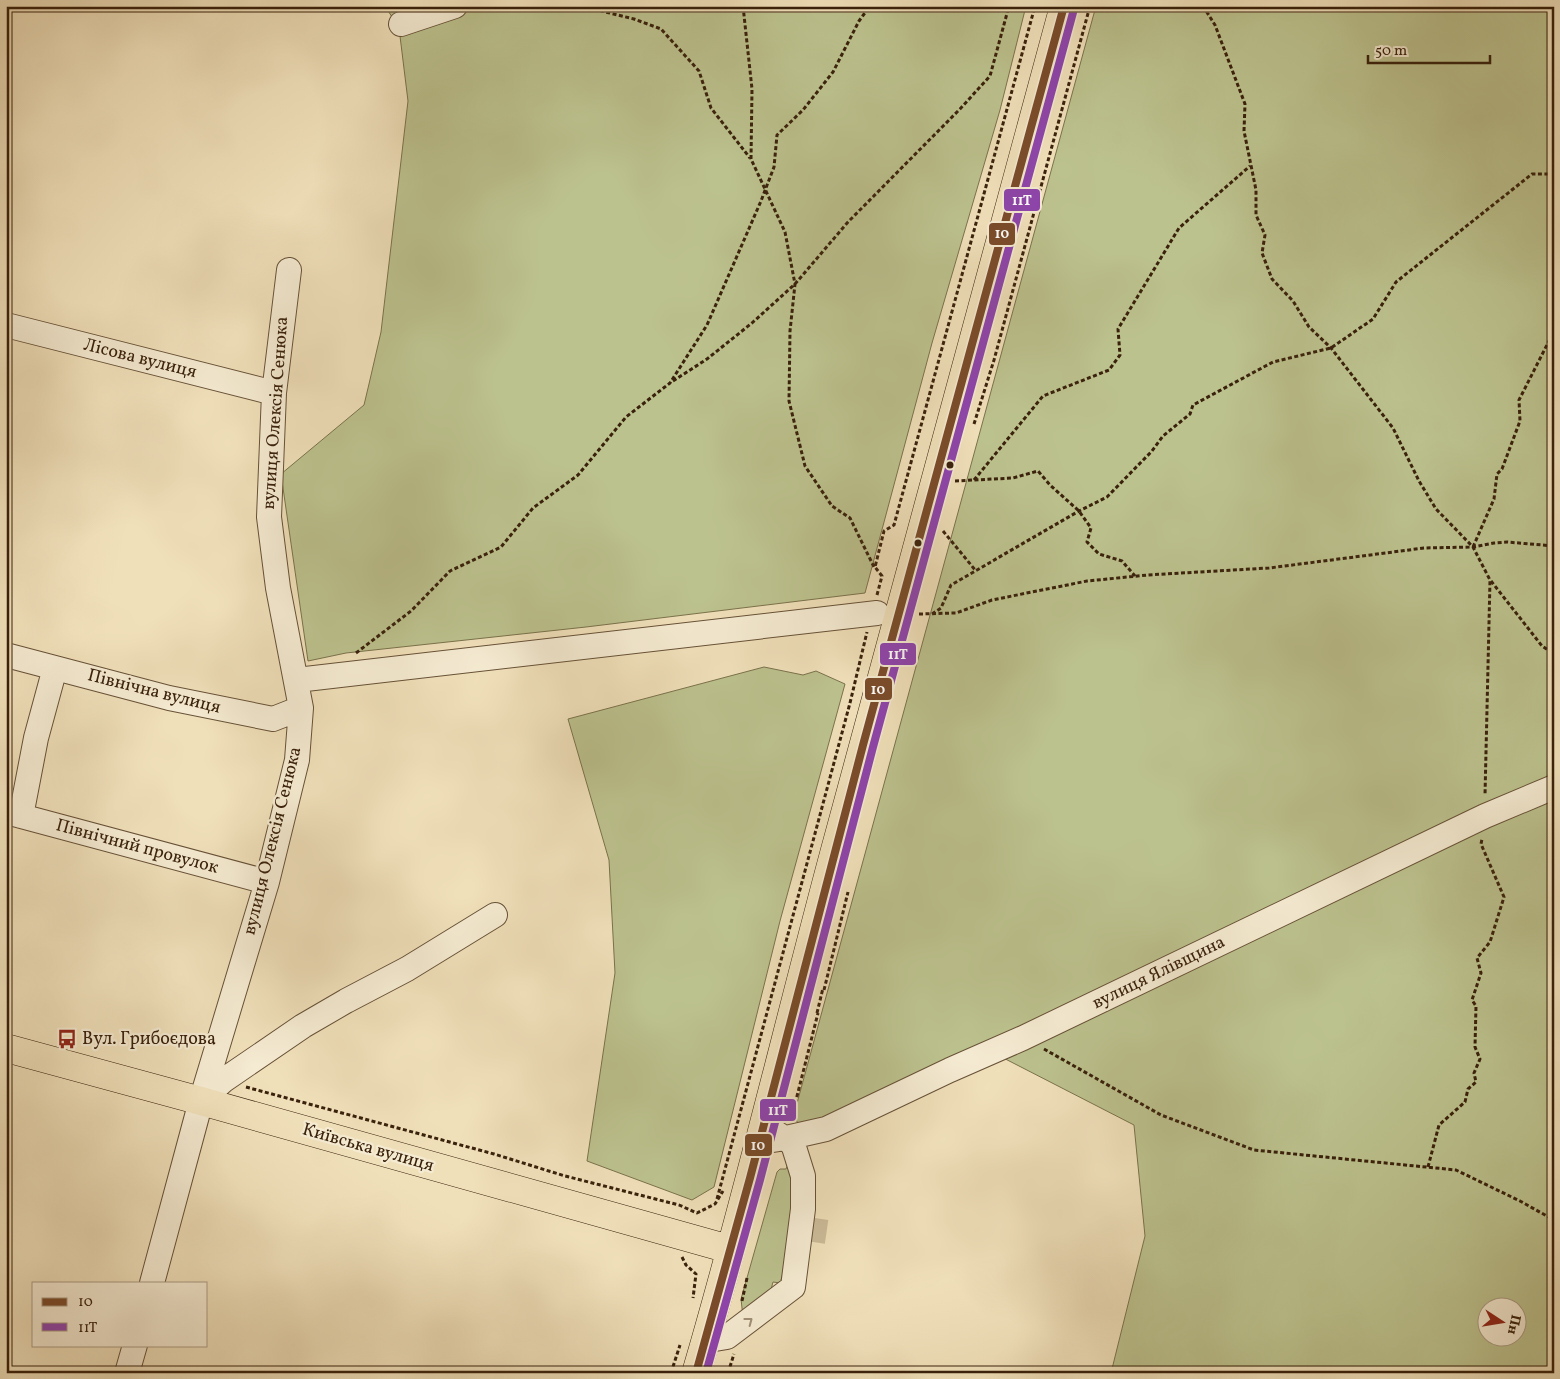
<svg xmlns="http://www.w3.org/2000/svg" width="1560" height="1379" font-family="Vollkorn,serif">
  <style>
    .green { fill: #bcc28e; stroke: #7a724c; fill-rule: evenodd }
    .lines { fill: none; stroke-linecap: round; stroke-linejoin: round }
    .minor-tunnel { stroke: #cbba97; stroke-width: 24; stroke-dasharray: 24 12; stroke-linecap: butt }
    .minor-casing { stroke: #675137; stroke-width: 26 }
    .major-casing { stroke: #39210b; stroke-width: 29 }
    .path { stroke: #39210b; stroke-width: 3; stroke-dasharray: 4 2.5; stroke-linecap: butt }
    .minor { stroke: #f5ebd2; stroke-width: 24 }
    .major { stroke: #f0e0ba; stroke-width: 28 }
    .bus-1-casing { stroke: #f5ebd2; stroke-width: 11 }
    .bus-2-casing { stroke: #f5ebd2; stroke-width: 11 }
    .bus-1 { stroke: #7a4b2a; stroke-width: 8 }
    .bus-2 { stroke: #8e44ad; stroke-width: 8 }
    .oneway { stroke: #a09078 }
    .bus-dot { fill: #39210b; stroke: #f5ebd2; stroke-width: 2 }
    .labels { text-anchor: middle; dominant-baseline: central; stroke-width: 4.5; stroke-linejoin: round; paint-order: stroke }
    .street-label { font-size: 18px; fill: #39210b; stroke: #f5ebd2 }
    .poi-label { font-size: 18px; fill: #39210b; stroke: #f5ebd2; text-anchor: start }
    .line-badge { stroke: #f5ebd2; stroke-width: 2 }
    .badge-label { font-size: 14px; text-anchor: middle; font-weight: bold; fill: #fff }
  </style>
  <rect width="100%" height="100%" fill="#f0e0ba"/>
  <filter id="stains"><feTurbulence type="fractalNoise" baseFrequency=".004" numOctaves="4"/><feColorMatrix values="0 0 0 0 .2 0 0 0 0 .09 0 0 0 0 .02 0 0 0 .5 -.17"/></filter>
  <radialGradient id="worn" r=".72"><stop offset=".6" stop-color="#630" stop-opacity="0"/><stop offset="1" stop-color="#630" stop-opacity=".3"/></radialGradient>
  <!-- green -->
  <path class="green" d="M 385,6 L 1026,6 L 1000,110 L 932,343 L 865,593 L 586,627 L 346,653 L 308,661 L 281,474 L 364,405 L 369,384 L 381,332 L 408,101 L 399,28 Z
    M 1096,6 L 1554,6 L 1554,1373 L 1111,1373 L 1145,1236 L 1134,1125 L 982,1047 L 808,1131 L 793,1118 ZM 1488,1306 L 1518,1306 L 1518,1336 L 1488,1336 Z
    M 764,667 L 803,675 L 816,671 L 845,684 L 780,921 L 714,1187 L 692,1200 L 587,1161 L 615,973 L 609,860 L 568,719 Z
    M 788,1164 L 797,1207 L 787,1261 L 780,1283 L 773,1282 L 769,1297 L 743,1317 L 741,1299 L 777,1172 L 780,1169 L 786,1169 Z"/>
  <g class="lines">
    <!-- minor-tunnel -->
    <path class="minor-tunnel" d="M 813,1242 L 817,1214"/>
    <defs>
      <path id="minor" d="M 401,24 L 455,6
        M 6,325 L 274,393
        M 6,655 L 169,698 L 273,719 L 301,708
        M 297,680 L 877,613
        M 6,812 L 267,882
        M 21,816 L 36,738 L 55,668
        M 201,1101 L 224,1080 L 303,1026 L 346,1001 L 407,969 L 495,915
        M 759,1142 L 786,1138 L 826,1129 L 950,1070 L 1023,1038 L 1485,816 L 1554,787
        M 152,1283 L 201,1101 L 267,882 L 297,760 L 301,708 L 278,588 L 269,517 L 274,393 L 289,270
        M 706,1337 L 715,1339 L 727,1337 L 793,1287 L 803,1209 L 803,1176 L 793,1144 L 775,1132
        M 127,1373 L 135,1345"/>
      <path id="major" d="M 6,1048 L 201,1101 L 729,1249
        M 696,1373 C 747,1200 788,1025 835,850 C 910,569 987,288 1064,6"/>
    </defs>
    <!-- minor casing -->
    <use href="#minor" class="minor-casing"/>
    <!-- major casing -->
    <use href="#major" class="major-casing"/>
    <!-- path -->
    <path class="path" d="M 581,6 L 634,19 L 661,29 L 699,71 L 711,108 L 750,158
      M 743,6 L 752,89 L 751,159 L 785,232 L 795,284 L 790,331 L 789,401 L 805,466 L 832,506 L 850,518 L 874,567
      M 1203,6 L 1215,25 L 1245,104 L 1244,131 L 1256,190 L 1256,215 L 1265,235 L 1262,253 L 1272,279 L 1293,301 L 1309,327 L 1331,348 L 1393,428 L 1419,481 L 1436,509 L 1473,547 L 1490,580 L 1485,795
      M 1554,307 L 1554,311
      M 673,381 L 707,359 L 752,323 L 795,284 L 848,222 L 960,109 L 990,76 L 1009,6
      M 974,424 L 994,360 L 1090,6
      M 974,480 L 1043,396 L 1109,370 L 1120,355 L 1118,329 L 1179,228 L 1250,166
      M 955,481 L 1013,478 L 1038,471 L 1050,485 L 1079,511 L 1091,528 L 1087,542 L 1099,554 L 1122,561 L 1135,576
      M 943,531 L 976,571
      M 1473,547 L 1494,499 L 1497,474 L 1502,469 L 1520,421 L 1519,400 L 1554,331
      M 1491,581 L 1542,646 L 1554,654
      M 877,595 L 882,576 L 875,567 L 884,531 L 894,525 L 1035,6
      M 919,614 L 956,613 L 992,600 L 1087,581 L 1148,575 L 1269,568 L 1424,548 L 1473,547 L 1494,543 L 1507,542 L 1554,546
      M 932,614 L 941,608 L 951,585 L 1079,511 L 1107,497 L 1152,451 L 1163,436 L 1190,414 L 1193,405 L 1273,362 L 1331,348 L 1373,319 L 1396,282 L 1532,174 L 1554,174
      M 356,653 L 411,611 L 450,571 L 501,547 L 533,508 L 578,475 L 626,417 L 670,383 L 707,325 L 761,201 L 774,167 L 777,135 L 803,110 L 833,72 L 859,21 L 870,6
      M 824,990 L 848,892
      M 817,1013 L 823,988
      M 1044,1049 L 1161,1115 L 1254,1150 L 1456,1170 L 1520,1201 L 1554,1220
      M 246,1087 L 494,1154 L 565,1176 L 679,1205 L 697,1213 L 715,1204 L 723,1191
      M 792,1116 L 818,1013
      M 1428,1167 L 1439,1125 L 1465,1102 L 1468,1089 L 1476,1082 L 1474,1073 L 1480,1059 L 1475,1047 L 1476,1006 L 1472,1000 L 1481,973 L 1477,958 L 1490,942 L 1504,897 L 1481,844 L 1482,839
      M 717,1199 L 850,703 L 867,632
      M 682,1257 L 686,1265 L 696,1274 L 693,1298
      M 742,1301 L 747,1278
      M 671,1373 L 680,1345
      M 728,1373 L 734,1354"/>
    <!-- minor -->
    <use href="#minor" class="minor"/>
    <!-- major -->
    <use href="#major" class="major"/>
    <defs>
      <path id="bus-1" d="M 696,1373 L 750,1178 L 863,745 L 1064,6"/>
      <path id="bus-2" d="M 706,1373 L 760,1180 L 873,747 L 1074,9"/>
    </defs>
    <!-- bus-1 casing -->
    <use href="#bus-1" class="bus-1-casing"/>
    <!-- bus-2 casing -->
    <use href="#bus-2" class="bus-2-casing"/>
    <!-- bus-1 -->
    <use href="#bus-1" class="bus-1"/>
    <!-- bus-2 -->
    <use href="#bus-2" class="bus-2"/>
  </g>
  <!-- one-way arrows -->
  <defs><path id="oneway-chevron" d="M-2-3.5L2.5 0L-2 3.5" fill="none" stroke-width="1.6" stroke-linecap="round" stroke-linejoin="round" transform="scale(1.25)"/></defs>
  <use class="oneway" href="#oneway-chevron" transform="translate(749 1321) rotate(-37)"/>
  <!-- icons -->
  <defs>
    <symbol id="bus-bare" viewBox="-9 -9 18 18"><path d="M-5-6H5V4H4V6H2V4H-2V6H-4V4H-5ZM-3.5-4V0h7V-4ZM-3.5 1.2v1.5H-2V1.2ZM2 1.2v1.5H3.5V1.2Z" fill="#8f2418" stroke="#f5ebd2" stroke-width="2.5" paint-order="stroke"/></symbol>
  </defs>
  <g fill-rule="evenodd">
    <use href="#bus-bare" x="53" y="1025" width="28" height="28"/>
  </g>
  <!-- markers -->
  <g class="bus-dot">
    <circle cx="950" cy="465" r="4.5"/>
    <circle cx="918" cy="543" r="4.5"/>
  </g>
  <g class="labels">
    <!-- street labels -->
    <g class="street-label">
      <text transform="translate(140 359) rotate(14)">Лісова вулиця</text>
      <text transform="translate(276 413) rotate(-86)">вулиця Олексія Сенюка</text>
      <text transform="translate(154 692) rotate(14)">Північна вулиця</text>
      <text transform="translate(273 841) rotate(-76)">вулиця Олексія Сенюка</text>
      <text transform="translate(137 847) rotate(15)">Північний провулок</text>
      <text transform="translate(1159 973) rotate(-26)">вулиця Ялівщина</text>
      <text transform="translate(368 1148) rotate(16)">Київська вулиця</text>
    </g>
    <!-- poi labels -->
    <g class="poi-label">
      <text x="82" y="1039">Вул. Грибоєдова</text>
    </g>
  </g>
  <g class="line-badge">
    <rect x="1003" y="188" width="38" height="24" rx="5" fill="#8e44ad"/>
    <rect x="988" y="222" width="28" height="24" rx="5" fill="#7a4b2a"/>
    <rect x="879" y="642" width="38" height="24" rx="5" fill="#8e44ad"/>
    <rect x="864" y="677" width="29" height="24" rx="5" fill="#7a4b2a"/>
    <rect x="759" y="1098" width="38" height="24" rx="5" fill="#8e44ad"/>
    <rect x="744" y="1133" width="29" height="24" rx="5" fill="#7a4b2a"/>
  </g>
  <g class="badge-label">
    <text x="1022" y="205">11Т</text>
    <text x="1002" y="238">10</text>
    <text x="898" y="659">11Т</text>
    <text x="878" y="694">10</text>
    <text x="778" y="1115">11Т</text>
    <text x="758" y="1150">10</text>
  </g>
  <!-- margin -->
  <rect width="1560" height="1379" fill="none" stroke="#f0e0ba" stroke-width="25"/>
  <rect x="8" y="8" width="1545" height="1364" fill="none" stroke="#39210b" stroke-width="2.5"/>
  <rect x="12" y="12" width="1535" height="1354" fill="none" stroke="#39210b"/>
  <!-- legend -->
  <rect x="32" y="1282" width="175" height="65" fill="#f5ebd2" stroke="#aa9a82"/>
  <rect x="42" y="1298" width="25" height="8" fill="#7a4b2a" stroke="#aa9a82"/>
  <text x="78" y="1306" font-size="15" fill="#39210b">10</text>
  <rect x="42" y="1323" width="25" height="8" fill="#8e44ad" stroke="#aa9a82"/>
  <text x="78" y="1332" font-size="15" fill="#39210b">11Т</text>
  <!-- north arrow -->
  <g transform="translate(1502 1322) rotate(102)"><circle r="24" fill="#f5ebd2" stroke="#aa9a82"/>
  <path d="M0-4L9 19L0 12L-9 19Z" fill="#8f2418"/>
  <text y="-8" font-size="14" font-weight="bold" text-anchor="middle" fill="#39210b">Пн</text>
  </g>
  <!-- scale -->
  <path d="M1368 55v8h122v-8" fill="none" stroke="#39210b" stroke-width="2.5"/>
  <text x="1375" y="55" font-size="15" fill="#39210b" stroke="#f5ebd2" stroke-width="4" paint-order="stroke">50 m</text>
  <rect width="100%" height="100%" filter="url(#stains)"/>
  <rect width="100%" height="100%" fill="url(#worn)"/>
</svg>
